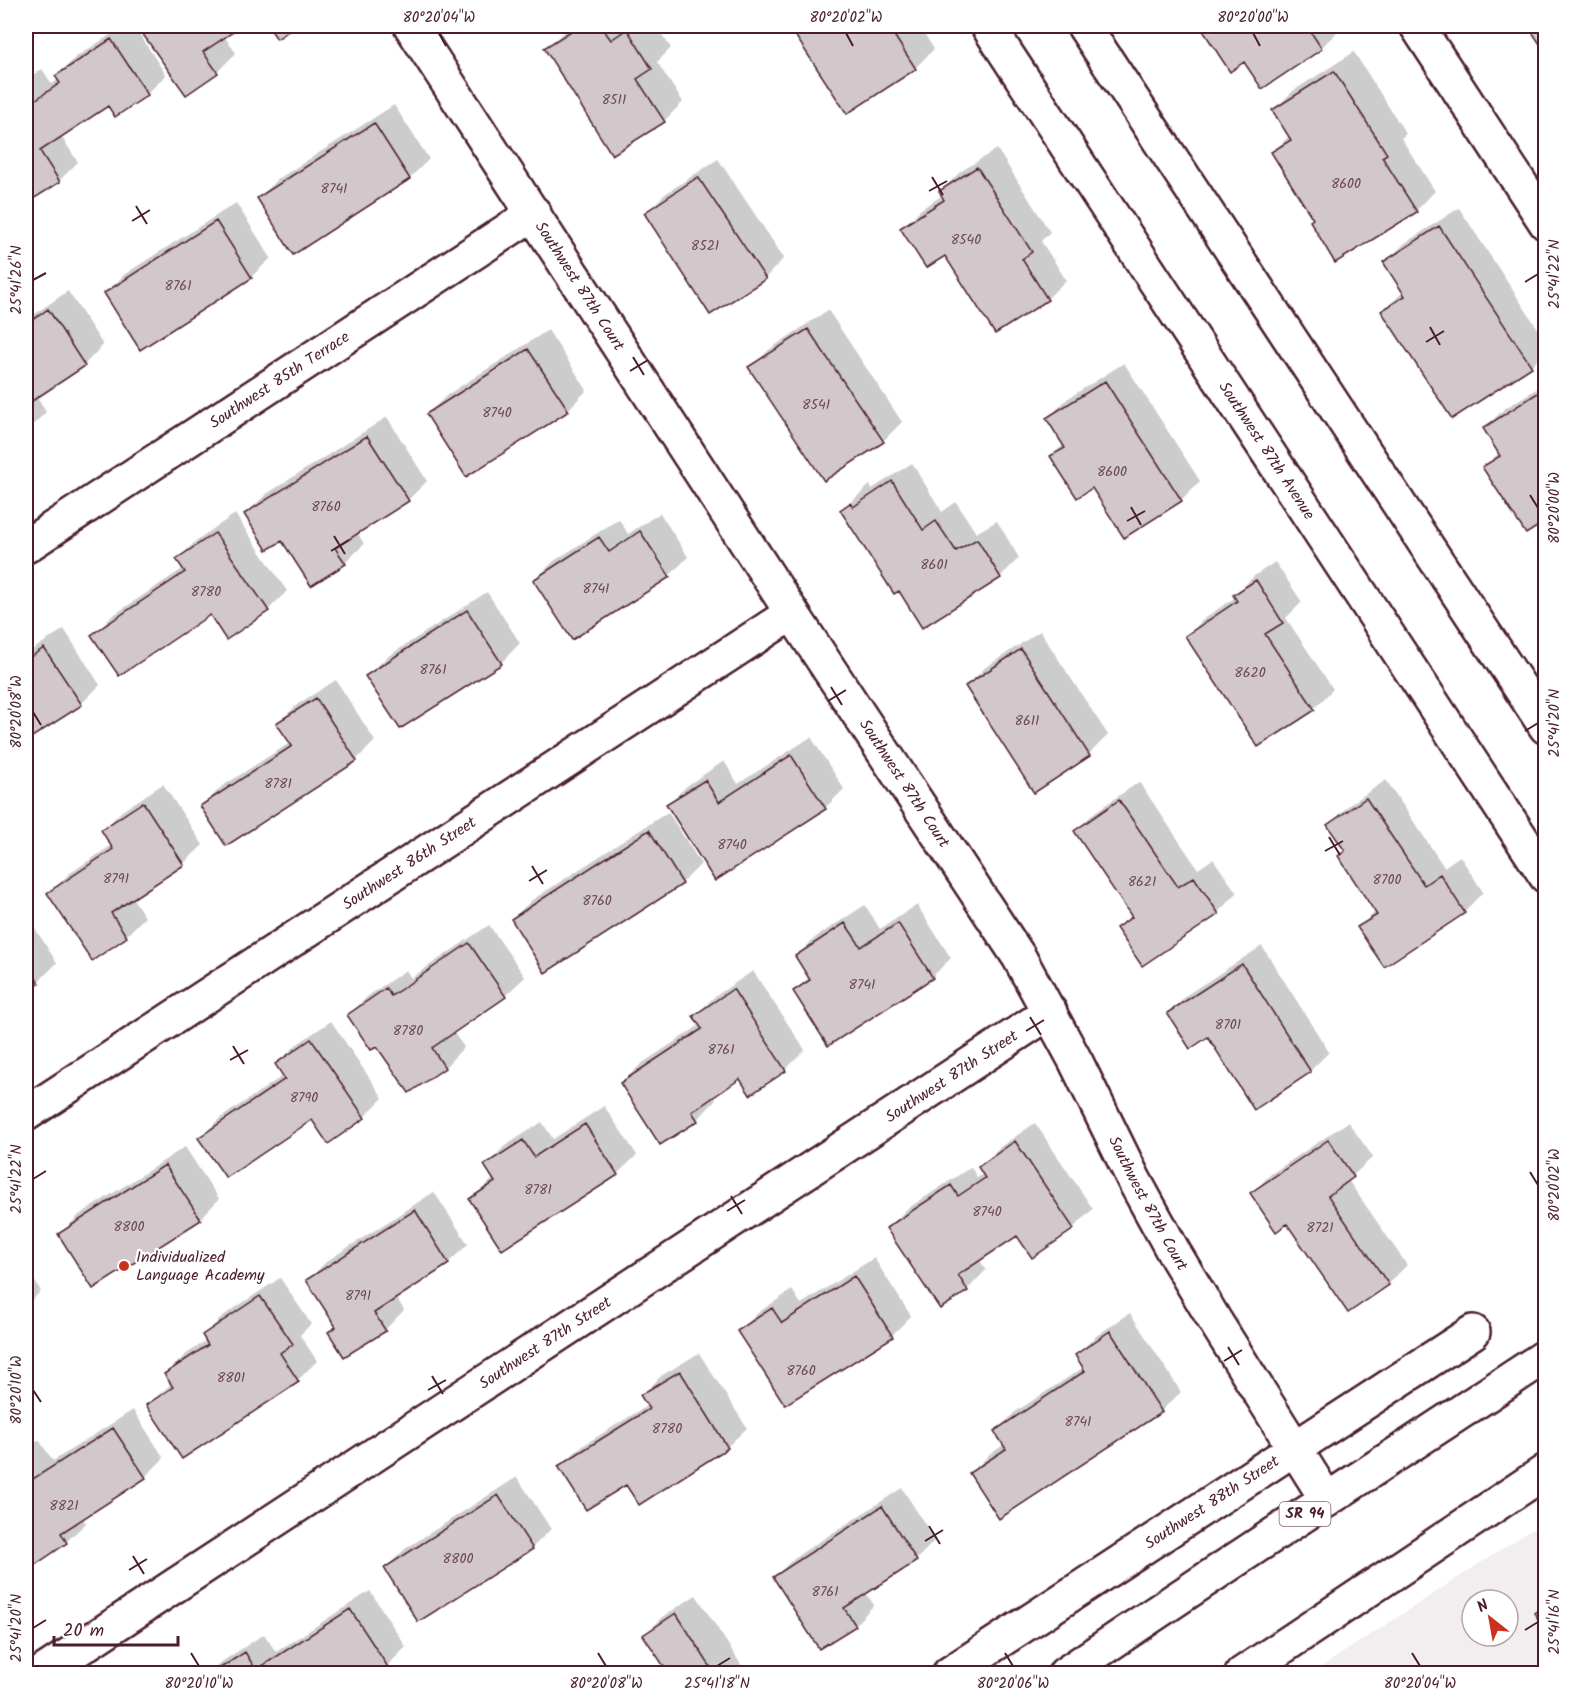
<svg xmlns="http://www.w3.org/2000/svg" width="1571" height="1699" font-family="Kalam,sans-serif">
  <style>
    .built { fill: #f2eeef; fill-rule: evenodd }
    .shadow { fill: #0003 }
    .building { fill: #d2c7cb; stroke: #4a1f2b; stroke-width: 1.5 }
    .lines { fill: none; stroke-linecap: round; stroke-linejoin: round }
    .minor-casing { stroke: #4a1f2b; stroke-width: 38 }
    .major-casing { stroke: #4a1f2b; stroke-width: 38 }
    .minor { stroke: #fff; stroke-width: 33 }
    .major { stroke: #fff; stroke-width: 33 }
    .ticks { fill: none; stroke: #4a1f2b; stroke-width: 2 }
    .poi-dot { fill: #c8321e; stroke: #fff; stroke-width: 2 }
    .labels { text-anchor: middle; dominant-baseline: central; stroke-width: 4.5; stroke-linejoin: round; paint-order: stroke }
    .number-label { font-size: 14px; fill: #6c4953 }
    .shield { fill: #fff; stroke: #80626b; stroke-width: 1.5 }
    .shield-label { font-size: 15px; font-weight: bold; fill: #4a1f2b }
    .street-label { font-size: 16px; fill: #4a1f2b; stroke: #fff }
    .poi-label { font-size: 16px; fill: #4a1f2b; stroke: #fff; text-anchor: start }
    .neatline { fill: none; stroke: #4a1f2b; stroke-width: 2 }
    .ticks-label { font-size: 15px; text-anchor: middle; fill: #4a1f2b }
  </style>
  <rect width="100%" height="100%" fill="#fff"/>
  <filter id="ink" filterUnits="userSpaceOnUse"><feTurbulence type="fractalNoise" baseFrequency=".0167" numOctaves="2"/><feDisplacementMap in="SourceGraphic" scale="12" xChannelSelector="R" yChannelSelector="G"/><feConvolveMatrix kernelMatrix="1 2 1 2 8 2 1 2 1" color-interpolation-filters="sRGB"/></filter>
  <g filter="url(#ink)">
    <!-- built -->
    <path class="built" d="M 1545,1521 L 1545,1673 L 1312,1673 ZM 1472,1600 L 1508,1600 L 1508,1636 L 1472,1636 Z"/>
    <!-- shadow -->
    <path class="shadow" d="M 124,26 L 134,26 L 166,75 L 147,94 L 108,104 L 61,136 L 78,162 L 59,181 L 31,199 L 26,191 L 26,80 L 42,69 L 52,84 L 59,79 L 57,76 L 76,57 Z
      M 139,26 L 240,26 L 224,36 L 236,53 L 217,72 L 186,93 Z
      M 571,26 L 656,26 L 671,48 L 657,62 L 683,102 L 664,121 L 545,49 Z
      M 791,26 L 919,26 L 934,49 L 915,68 L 847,112 Z
      M 1202,26 L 1338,26 L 1340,29 L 1321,48 L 1245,60 L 1230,70 Z
      M 1354,52 L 1406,134 L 1401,138 L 1435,191 L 1416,211 L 1315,218 L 1273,152 L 1290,135 L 1274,110 L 1293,91 Z
      M 394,105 L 429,159 L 410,178 L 294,253 L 259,198 L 278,179 Z
      M 997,149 L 1050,232 L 1041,241 L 1066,280 L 1047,299 L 946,254 L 902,228 L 921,209 L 943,195 L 941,191 L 960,172 Z
      M 718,159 L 784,258 L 765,278 L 646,213 L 665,194 Z
      M 236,203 L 271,258 L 251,277 L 141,348 L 106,293 L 125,274 Z
      M 1459,208 L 1546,341 L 1546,351 L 1531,366 L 1383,311 L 1404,291 L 1385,263 L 1405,243 Z
      M 68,291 L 103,345 L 84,365 L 36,396 L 46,412 L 26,432 L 26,320 Z
      M 828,310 L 902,422 L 883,441 L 750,368 L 770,349 Z
      M 548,330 L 587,390 L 568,410 L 428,414 L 447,395 Z
      M 1124,363 L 1200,481 L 1181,500 L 1092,486 L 1052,456 L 1064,444 L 1048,418 L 1067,399 Z
      M 1546,383 L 1546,519 L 1484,468 L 1500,452 L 1485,428 L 1504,409 Z
      M 387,417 L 427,481 L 408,500 L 357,532 L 364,544 L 345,563 L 283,539 L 246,514 L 265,495 Z
      M 912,463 L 942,512 L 956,502 L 976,533 L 997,521 L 1019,558 L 1000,577 L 900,589 L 842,510 L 870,485 L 872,489 Z
      M 660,513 L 688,557 L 669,576 L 535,580 L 554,561 L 619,519 L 628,534 Z
      M 235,514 L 287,591 L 268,610 L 210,613 L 93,636 L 112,616 L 184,568 L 178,559 L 197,540 Z
      M 1275,562 L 1302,602 L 1286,618 L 1333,689 L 1314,709 L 1187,636 L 1206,617 L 1236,597 L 1235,595 L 1254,576 Z
      M 487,592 L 520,643 L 501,663 L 367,676 L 387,657 Z
      M 64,629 L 100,685 L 81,704 L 26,739 L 26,654 Z
      M 1040,631 L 1108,735 L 1089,754 L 1034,791 L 966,686 L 986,667 Z
      M 336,680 L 375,741 L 356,760 L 202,807 L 221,787 L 291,742 L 278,723 L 298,704 Z
      M 811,737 L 844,789 L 825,808 L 716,878 L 668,804 L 688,785 L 724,761 L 738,784 Z
      M 1386,780 L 1444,867 L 1460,856 L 1483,892 L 1464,912 L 1385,965 L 1359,928 L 1376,911 L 1346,850 L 1329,825 L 1348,806 Z
      M 1139,782 L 1198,869 L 1213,859 L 1237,893 L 1218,912 L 1118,928 L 1132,914 L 1076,831 L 1095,812 Z
      M 163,784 L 203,845 L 183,864 L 132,897 L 145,917 L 126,936 L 49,893 L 69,874 L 112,845 L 103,830 L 122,811 Z
      M 668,812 L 701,864 L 682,883 L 512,919 L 532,900 Z
      M 865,905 L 880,929 L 917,905 L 951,958 L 932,977 L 795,991 L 810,976 L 797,956 L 816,937 Z
      M 26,914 L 57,963 L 38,982 L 26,990 Z
      M 489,925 L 525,977 L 505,996 L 453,1032 L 464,1047 L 445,1067 L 409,1091 L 378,1045 L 349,1015 L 368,996 L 406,970 L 411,978 Z
      M 1262,946 L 1329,1052 L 1310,1071 L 1209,1035 L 1169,1013 L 1188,994 Z
      M 753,971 L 805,1050 L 785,1070 L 750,1093 L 740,1077 L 713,1096 L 716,1100 L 697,1120 L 622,1083 L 641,1064 L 700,1025 L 695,1016 L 714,997 Z
      M 331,1021 L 383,1098 L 364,1117 L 313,1118 L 200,1138 L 219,1119 L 284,1075 L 277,1064 L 296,1045 Z
      M 604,1106 L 637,1155 L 617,1174 L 503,1248 L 471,1199 L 494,1178 L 486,1165 L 505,1146 L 542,1122 L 553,1139 Z
      M 1348,1122 L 1373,1157 L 1348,1180 L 1407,1265 L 1388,1284 L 1287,1222 L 1252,1193 L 1271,1174 Z
      M 1035,1123 L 1093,1209 L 1073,1228 L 1032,1256 L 1017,1233 L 979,1259 L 986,1270 L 967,1290 L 888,1228 L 907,1209 L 971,1167 L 977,1178 L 984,1173 L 980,1167 L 999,1148 Z
      M 185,1147 L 219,1199 L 200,1219 L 60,1235 L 79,1215 Z
      M 434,1192 L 468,1244 L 448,1263 L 396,1297 L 404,1310 L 385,1330 L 330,1332 L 337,1325 L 308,1280 L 327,1261 Z
      M 874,1258 L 911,1316 L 892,1335 L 739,1331 L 759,1312 L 792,1290 L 801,1304 Z
      M 26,1267 L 41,1291 L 26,1306 Z
      M 280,1278 L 311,1324 L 300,1335 L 317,1361 L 298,1380 L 148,1405 L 172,1383 L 166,1374 L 185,1355 L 207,1340 L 204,1335 L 223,1316 Z
      M 1130,1313 L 1181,1392 L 1161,1411 L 971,1473 L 990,1454 L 1005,1444 L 996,1431 L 1015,1412 L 1084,1367 L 1076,1355 L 1096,1336 Z
      M 699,1353 L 747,1428 L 727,1447 L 627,1483 L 560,1467 L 579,1448 L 648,1405 L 642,1396 L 661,1376 Z
      M 133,1410 L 164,1458 L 145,1477 L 83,1518 L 86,1523 L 66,1542 L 27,1569 L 26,1449 L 39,1440 L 53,1461 Z
      M 517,1477 L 551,1529 L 532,1548 L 386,1568 L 405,1549 Z
      M 902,1488 L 935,1540 L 916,1560 L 865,1592 L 874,1605 L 855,1625 L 775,1577 L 794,1558 Z
      M 370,1591 L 406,1647 L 387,1666 L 376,1674 L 209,1674 L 220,1663 L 264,1634 L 276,1652 Z
      M 696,1595 L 747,1674 L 669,1674 L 645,1635 L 664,1616 Z"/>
    <!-- building -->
    <path class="building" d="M 137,26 L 242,26 L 203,52 L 218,73 L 186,95 Z
      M 268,26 L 296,26 L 277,39 Z
      M 579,26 L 601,26 L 611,40 L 627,29 L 652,69 L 637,79 L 665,122 L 612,155 L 544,48 Z
      M 789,26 L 888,26 L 916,69 L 847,114 Z
      M 1200,26 L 1307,26 L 1322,49 L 1262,89 L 1244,62 L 1230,72 Z
      M 1528,26 L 1546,26 L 1546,53 Z
      M 111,39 L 148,95 L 115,117 L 108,106 L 40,151 L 60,182 L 30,201 L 26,194 L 26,92 L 32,102 L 60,83 L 55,76 Z
      M 1334,71 L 1387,154 L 1382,157 L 1417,212 L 1335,263 L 1310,221 L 1313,219 L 1271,152 L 1291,140 L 1272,110 Z
      M 374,123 L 410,179 L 293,255 L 257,198 Z
      M 977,167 L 1032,252 L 1022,259 L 1048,300 L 995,334 L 945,256 L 926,268 L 900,228 L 944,200 L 939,191 Z
      M 698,177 L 766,279 L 710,315 L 644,213 Z
      M 216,221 L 252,278 L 140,350 L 104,293 Z
      M 1439,226 L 1532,367 L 1452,419 L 1381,311 L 1405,296 L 1383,262 Z
      M 48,309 L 85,366 L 26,405 L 26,325 Z
      M 808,329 L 884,442 L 824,481 L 748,367 Z
      M 528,349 L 569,411 L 466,477 L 426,414 Z
      M 1105,381 L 1182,501 L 1124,538 L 1092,488 L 1077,498 L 1050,456 L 1065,448 L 1046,418 Z
      M 1544,389 L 1546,392 L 1546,521 L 1526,534 L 1482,467 L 1500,456 L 1483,428 Z
      M 367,436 L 409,501 L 335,548 L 346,564 L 311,586 L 282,541 L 267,550 L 244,514 Z
      M 892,481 L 923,530 L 936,521 L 956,551 L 977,539 L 1001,578 L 922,628 L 899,591 L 894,594 L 840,510 L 850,503 L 853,507 Z
      M 640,531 L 670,577 L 572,640 L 533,580 L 599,537 L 609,552 Z
      M 215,533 L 269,611 L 226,640 L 210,615 L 119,676 L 91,635 L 185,572 L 176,559 Z
      M 1256,580 L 1283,623 L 1265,634 L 1315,710 L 1258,747 L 1185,636 L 1237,601 L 1233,595 Z
      M 467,610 L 502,664 L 400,729 L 365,676 Z
      M 44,648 L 82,705 L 26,741 L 26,660 Z
      M 1021,649 L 1090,756 L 1034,793 L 965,686 Z
      M 316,698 L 357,761 L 226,846 L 200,806 L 292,746 L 276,723 Z
      M 791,755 L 826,809 L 715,881 L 666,804 L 705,780 L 719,802 Z
      M 1366,798 L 1424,885 L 1440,874 L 1465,913 L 1384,967 L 1357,927 L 1377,915 L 1338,856 L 1345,851 L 1327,825 Z
      M 1119,800 L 1178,887 L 1194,877 L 1219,914 L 1142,966 L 1116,928 L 1132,917 L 1074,831 Z
      M 143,802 L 184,865 L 111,913 L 127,937 L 92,961 L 47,893 L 113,849 L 101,830 Z
      M 649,830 L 683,884 L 545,973 L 511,919 Z
      M 845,923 L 861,947 L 898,923 L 933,978 L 828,1046 L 793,991 L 810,980 L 795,956 Z
      M 469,943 L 506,997 L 432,1048 L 445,1068 L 409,1093 L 377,1047 L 371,1050 L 347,1015 L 386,988 L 391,996 Z
      M 26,963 L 39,983 L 26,992 Z
      M 1242,964 L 1311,1072 L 1254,1110 L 1208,1037 L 1190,1049 L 1167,1013 Z
      M 733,989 L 786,1071 L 750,1095 L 740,1079 L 692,1112 L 698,1121 L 660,1145 L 620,1083 L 702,1029 L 693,1016 Z
      M 311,1039 L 365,1118 L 328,1144 L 312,1120 L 226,1178 L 198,1138 L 285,1079 L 275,1064 Z
      M 585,1124 L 618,1175 L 502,1250 L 469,1199 L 495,1182 L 484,1165 L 523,1140 L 534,1157 Z
      M 1328,1140 L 1354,1177 L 1328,1196 L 1389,1285 L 1348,1313 L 1287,1224 L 1276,1232 L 1250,1193 Z
      M 1015,1141 L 1074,1229 L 1032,1258 L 1017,1236 L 958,1275 L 968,1291 L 940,1309 L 886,1228 L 951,1185 L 958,1196 L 985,1178 L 978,1167 Z
      M 165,1165 L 201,1220 L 93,1289 L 58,1234 Z
      M 415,1210 L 449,1264 L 374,1313 L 386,1331 L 344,1357 L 328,1332 L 336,1327 L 306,1280 Z
      M 854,1276 L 893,1337 L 785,1405 L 737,1331 L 772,1308 L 782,1323 Z
      M 260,1296 L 293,1344 L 280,1353 L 299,1382 L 182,1459 L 146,1405 L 173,1387 L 164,1374 L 208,1345 L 202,1335 Z
      M 1110,1331 L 1162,1412 L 999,1519 L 969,1473 L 1006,1449 L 994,1431 L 1085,1371 L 1075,1355 Z
      M 680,1371 L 728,1448 L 639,1505 L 626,1485 L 586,1510 L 558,1466 L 649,1409 L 640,1395 Z
      M 113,1428 L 146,1478 L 61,1533 L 67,1543 L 26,1571 L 26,1467 L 33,1479 Z
      M 498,1495 L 533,1549 L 418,1622 L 384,1568 Z
      M 882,1506 L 917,1561 L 844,1608 L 856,1626 L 819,1649 L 773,1577 Z
      M 1546,1605 L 1546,1630 L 1534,1613 Z
      M 350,1609 L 388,1667 L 379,1674 L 211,1674 L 245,1652 L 256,1670 Z
      M 676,1613 L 715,1674 L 669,1674 L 643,1635 Z"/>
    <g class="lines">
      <defs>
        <g id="minor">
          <path id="s1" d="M 411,26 L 792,613 L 1019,957 L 1076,1062 L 1134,1180 L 1173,1251 L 1215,1321 L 1327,1500"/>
          <path d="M 1417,26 L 1546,223"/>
          <path id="s2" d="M 26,546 L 534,213"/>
          <path id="s3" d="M 26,1114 L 792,613"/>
          <path id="s4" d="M 40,1674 L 1050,1012"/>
          <path id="s5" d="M 949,1674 L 1473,1332"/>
        </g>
        <g id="major">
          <path id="s6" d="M 988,26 L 1546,876"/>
          <path d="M 1084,26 L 1546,727"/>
          <path d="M 1065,1674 C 1224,1566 1385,1462 1546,1356"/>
          <path d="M 1242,1674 L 1546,1471"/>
        </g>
      </defs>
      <!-- minor casing -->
      <use href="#minor" class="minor-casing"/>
      <!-- major casing -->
      <use href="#major" class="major-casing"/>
      <!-- minor -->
      <use href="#minor" class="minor"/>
      <!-- major -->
      <use href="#major" class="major"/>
    </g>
  </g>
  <!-- ticks -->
  <path class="ticks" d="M 439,33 L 446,46M 846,33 L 853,46M 1253,33 L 1260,46M 932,177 L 943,195M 929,191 L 947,181M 136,206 L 147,224M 132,221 L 150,210M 33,280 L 46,273M 1525,282 L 1538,274M 1430,327 L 1440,345M 1426,342 L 1444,331M 633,357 L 644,375M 630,371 L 648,360M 1530,495 L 1538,508M 1131,507 L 1141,525M 1127,521 L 1145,511M 334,536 L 345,554M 331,551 L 349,540M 831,687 L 842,705M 828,701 L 846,690M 33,712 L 41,725M 1525,731 L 1538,723M 1329,837 L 1340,855M 1325,851 L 1343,841M 532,866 L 543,884M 529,881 L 547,870M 1030,1017 L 1041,1035M 1026,1031 L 1044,1020M 233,1046 L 244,1064M 230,1060 L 248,1050M 1530,1172 L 1538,1185M 33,1179 L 46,1171M 731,1196 L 742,1214M 727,1211 L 745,1200M 1228,1347 L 1239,1365M 1224,1361 L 1242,1350M 432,1376 L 443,1394M 33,1390 L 41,1402M 428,1390 L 446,1380M 929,1526 L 940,1544M 925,1541 L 943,1530M 133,1556 L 144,1574M 129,1570 L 147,1559M 33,1628 L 46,1620M 1525,1630 L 1538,1622M 191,1653 L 199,1666M 598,1653 L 606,1666M 1005,1653 L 1013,1666M 1412,1653 L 1420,1666M 717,1666 L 730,1658"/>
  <!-- markers -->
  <circle class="poi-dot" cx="124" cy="1266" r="6"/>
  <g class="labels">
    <!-- number labels -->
    <g class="number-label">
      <text x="614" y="100">8511</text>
      <text x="1346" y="184">8600</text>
      <text x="334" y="189">8741</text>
      <text x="966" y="240">8540</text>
      <text x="705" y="246">8521</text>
      <text x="178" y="286">8761</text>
      <text x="816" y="405">8541</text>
      <text x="497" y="413">8740</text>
      <text x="1112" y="472">8600</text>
      <text x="326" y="507">8760</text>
      <text x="934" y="565">8601</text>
      <text x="596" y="589">8741</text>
      <text x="206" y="592">8780</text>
      <text x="433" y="670">8761</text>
      <text x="1250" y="673">8620</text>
      <text x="1027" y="721">8611</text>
      <text x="278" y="784">8781</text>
      <text x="732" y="845">8740</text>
      <text x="116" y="879">8791</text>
      <text x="1387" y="880">8700</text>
      <text x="1142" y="882">8621</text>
      <text x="597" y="901">8760</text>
      <text x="862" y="985">8741</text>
      <text x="1228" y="1025">8701</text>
      <text x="408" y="1031">8780</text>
      <text x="721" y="1050">8761</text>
      <text x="304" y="1098">8790</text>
      <text x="538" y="1190">8781</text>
      <text x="987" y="1212">8740</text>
      <text x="129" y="1227">8800</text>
      <text x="1320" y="1228">8721</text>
      <text x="358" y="1296">8791</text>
      <text x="801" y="1371">8760</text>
      <text x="231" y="1378">8801</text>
      <text x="1078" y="1422">8741</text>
      <text x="667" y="1429">8780</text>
      <text x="64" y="1506">8821</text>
      <text x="458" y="1559">8800</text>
      <text x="825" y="1592">8761</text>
    </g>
    <!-- shield labels -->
    <rect class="shield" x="1279.5" y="1502" width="51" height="24" rx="4.5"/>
    <g class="shield-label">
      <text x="1305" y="1514">SR 94</text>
    </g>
    <!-- street labels -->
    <g class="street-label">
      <text stroke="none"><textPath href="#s1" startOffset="310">Southwest 87th Court</textPath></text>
      <text stroke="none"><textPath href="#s2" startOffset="303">Southwest 85th Terrace</textPath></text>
      <text stroke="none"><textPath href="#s6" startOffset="508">Southwest 87th Avenue</textPath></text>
      <text stroke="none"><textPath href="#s1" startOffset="904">Southwest 87th Court</textPath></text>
      <text stroke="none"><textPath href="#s3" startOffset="458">Southwest 86th Street</textPath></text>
      <text stroke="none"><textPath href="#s4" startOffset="1090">Southwest 87th Street</textPath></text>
      <text stroke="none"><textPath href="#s1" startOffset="1390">Southwest 87th Court</textPath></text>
      <text stroke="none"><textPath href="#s4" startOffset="604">Southwest 87th Street</textPath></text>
      <text stroke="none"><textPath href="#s5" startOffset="314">Southwest 88th Street</textPath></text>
    </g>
    <!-- poi labels -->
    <g class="poi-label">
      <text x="136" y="1257">Individualized<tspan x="136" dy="18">Language Academy</tspan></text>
    </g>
  </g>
  <!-- margin -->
  <rect width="1571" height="1699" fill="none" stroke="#fff" stroke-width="66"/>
  <!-- north arrow -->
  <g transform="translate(1490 1618) rotate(329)"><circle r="28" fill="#ffffff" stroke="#b7a5aa" stroke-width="1.5"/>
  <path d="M0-4.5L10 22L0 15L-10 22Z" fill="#c8321e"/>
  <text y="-9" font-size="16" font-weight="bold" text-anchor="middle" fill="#4a1f2b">N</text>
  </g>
  <!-- scale -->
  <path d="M54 1636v9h124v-9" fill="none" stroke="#4a1f2b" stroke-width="3"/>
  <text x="63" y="1636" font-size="18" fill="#4a1f2b" stroke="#ffffff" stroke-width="4.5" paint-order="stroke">20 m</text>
  <rect x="33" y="33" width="1505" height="1633" class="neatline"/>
  <g class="ticks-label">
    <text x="439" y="22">80°20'04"W</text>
    <text x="846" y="22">80°20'02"W</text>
    <text x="1253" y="22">80°20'00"W</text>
    <text transform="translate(1554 274) rotate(-90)" y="5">25°41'22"N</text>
    <text transform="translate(16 280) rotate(-90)" y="5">25°41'26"N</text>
    <text transform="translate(1554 508) rotate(-90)" y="5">80°20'00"W</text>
    <text transform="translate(16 712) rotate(-90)" y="5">80°20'08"W</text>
    <text transform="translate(1554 723) rotate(-90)" y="5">25°41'20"N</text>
    <text transform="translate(16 1179) rotate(-90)" y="5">25°41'22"N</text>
    <text transform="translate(1554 1185) rotate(-90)" y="5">80°20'02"W</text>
    <text transform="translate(16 1390) rotate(-90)" y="5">80°20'10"W</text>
    <text transform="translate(1554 1622) rotate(-90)" y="5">25°41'16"N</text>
    <text transform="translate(16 1628) rotate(-90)" y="5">25°41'20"N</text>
    <text x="199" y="1688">80°20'10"W</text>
    <text x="606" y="1688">80°20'08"W</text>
    <text x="717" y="1688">25°41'18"N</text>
    <text x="1013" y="1688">80°20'06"W</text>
    <text x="1420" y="1688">80°20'04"W</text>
  </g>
</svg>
